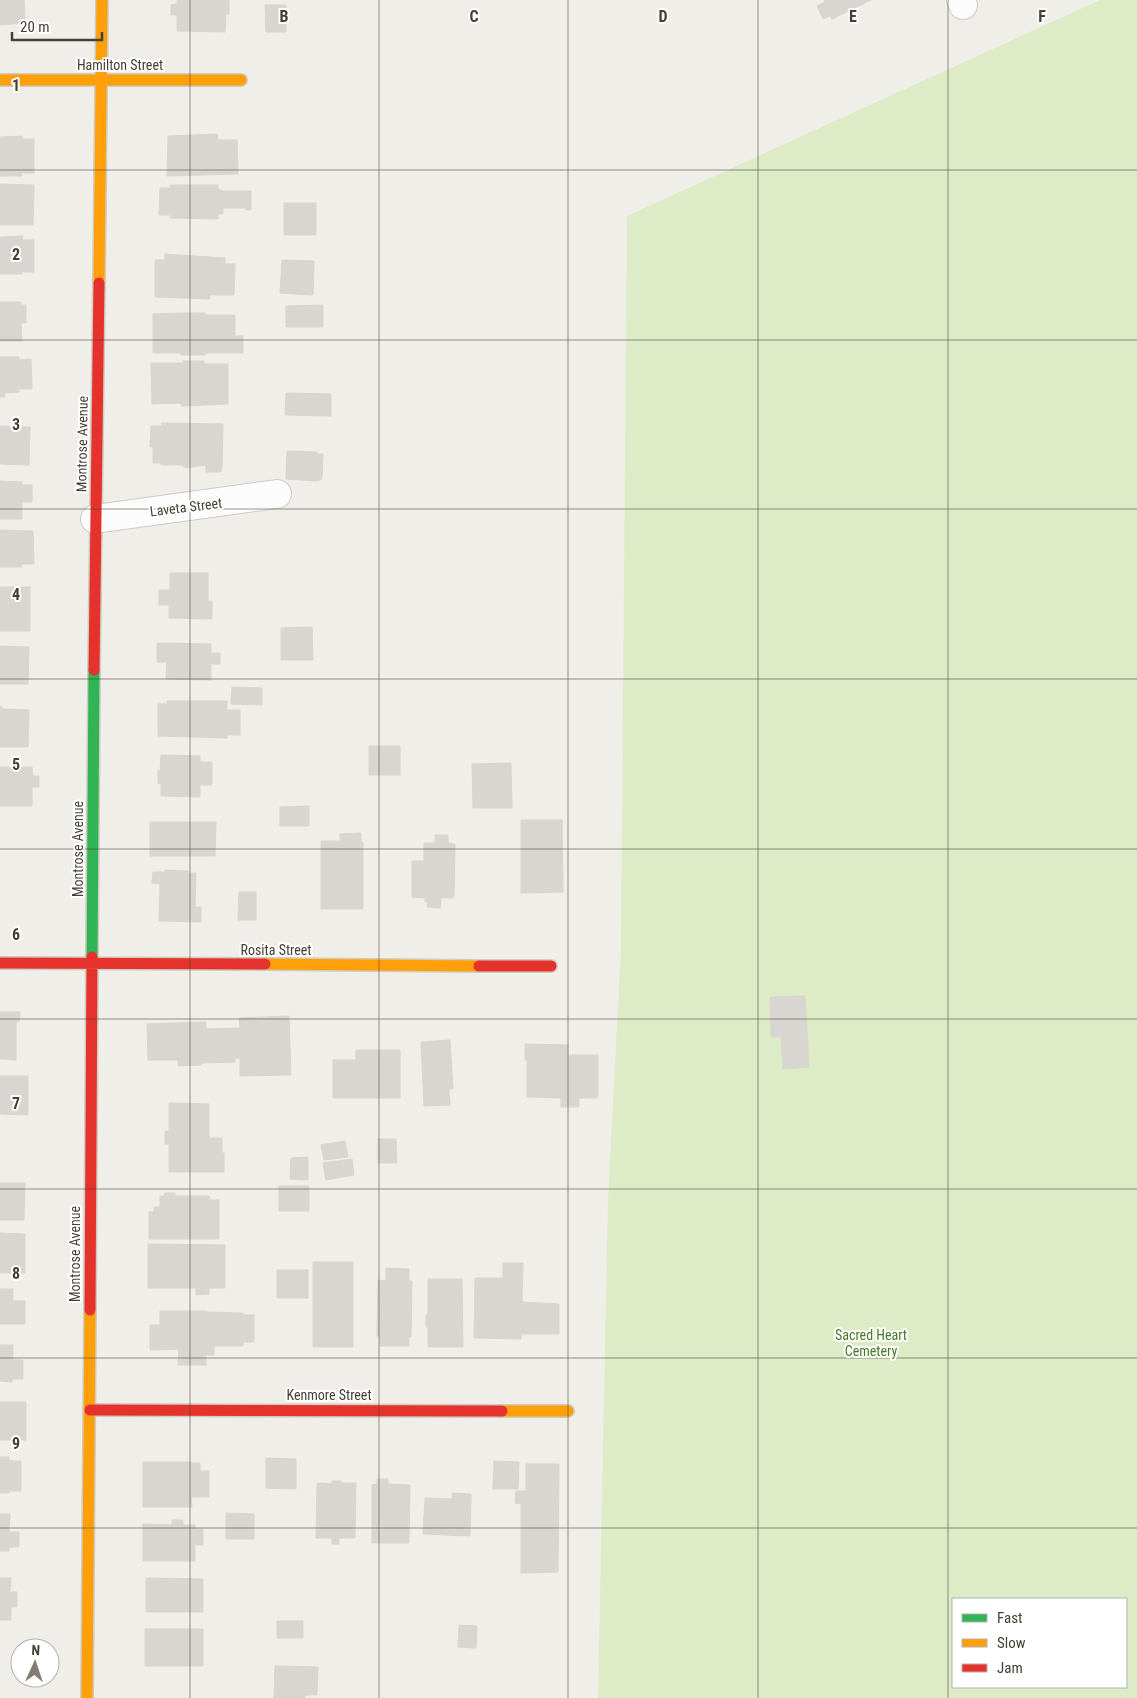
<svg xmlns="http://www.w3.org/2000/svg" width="1137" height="1698" font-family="'Roboto Condensed',sans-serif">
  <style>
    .green { fill: #ddebc7; fill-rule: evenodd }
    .building { fill: #d9d6d1; stroke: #d8d5ce }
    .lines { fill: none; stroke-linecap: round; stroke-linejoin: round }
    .street-casing { stroke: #cecbc6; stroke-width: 30 }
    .fast-casing { stroke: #d0cbbf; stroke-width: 14 }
    .slow-casing { stroke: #d0cbbf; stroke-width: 14 }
    .jam-casing { stroke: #d0cbbf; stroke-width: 14 }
    .street { stroke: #fdfcfc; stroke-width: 28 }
    .fast { stroke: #30b455; stroke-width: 11 }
    .slow { stroke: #ff9f0a; stroke-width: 11 }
    .jam { stroke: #e5322d; stroke-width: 11 }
    .grid { fill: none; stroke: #463f34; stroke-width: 1; stroke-opacity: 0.55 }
    .labels { text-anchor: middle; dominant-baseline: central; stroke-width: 4; stroke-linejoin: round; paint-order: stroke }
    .street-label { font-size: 14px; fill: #463f34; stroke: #fff }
    .park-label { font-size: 14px; fill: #467926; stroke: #fff }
    .grid-label { font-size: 16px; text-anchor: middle; font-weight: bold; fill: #463f34; stroke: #fff; stroke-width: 4; stroke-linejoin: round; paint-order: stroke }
  </style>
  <rect width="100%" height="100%" fill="#f0eee8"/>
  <!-- green -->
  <path class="green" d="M 1100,0 L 1137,0 L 1137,1698 L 598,1698 L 608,1200 L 621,949 L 627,216 ZM 953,1599 L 1126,1599 L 1126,1687 L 953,1687 Z"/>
  <!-- building -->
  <path class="building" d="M 0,0 L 24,0 L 25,23 L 0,25 Z
    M 177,0 L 229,0 L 229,14 L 226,14 L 225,32 L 177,31 L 177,15 L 171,15 L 171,5 L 177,4 Z
    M 824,0 L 871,0 L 832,19 L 830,16 L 823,19 L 817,6 L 825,2 Z
    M 265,5 L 286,5 L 286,32 L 266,32 Z
    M 217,134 L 218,140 L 237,140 L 238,174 L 167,176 L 168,136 Z
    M 22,136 L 22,139 L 34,139 L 34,173 L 21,173 L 22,176 L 0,176 L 0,137 Z
    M 0,184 L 34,185 L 33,225 L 0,225 Z
    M 170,185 L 218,185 L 218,189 L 223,191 L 251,191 L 251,210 L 246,210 L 246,208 L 223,208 L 223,214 L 218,214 L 218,219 L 170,218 L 170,215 L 159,215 L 160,188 L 170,188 Z
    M 284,203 L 316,203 L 316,235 L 284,235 Z
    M 23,236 L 22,240 L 34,240 L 34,272 L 22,272 L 22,274 L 0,274 L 0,237 Z
    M 165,254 L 225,258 L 225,264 L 235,264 L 234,295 L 209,295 L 210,299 L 155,297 L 155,260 L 165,260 Z
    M 282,260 L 314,261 L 313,295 L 280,293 Z
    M 0,302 L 21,302 L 21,305 L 26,305 L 26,323 L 21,323 L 22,341 L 0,341 Z
    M 323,305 L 323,327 L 286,327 L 286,306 Z
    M 182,313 L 205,313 L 205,315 L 235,315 L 235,336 L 243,336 L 243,353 L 205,353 L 205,355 L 181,355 L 181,353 L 153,353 L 153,314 Z
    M 0,357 L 19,357 L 19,360 L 31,359 L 32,389 L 19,389 L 19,392 L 4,393 L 5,397 L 0,397 Z
    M 183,361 L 204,361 L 204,364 L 228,364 L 228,404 L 181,406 L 182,403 L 152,404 L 151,363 L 183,363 Z
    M 286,393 L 331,394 L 331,416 L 285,415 Z
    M 161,423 L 223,424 L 222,466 L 221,472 L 206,472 L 206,465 L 186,468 L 182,465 L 161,465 L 161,463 L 153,463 L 153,447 L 150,447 L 151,426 L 162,426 Z
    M 0,426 L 30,427 L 29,465 L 0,464 Z
    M 287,451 L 317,452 L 317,454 L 323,454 L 322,479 L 317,481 L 286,479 Z
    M 0,481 L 22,482 L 22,485 L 32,485 L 32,502 L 22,502 L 22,519 L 0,519 Z
    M 0,530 L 33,531 L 34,564 L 22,564 L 22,567 L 0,567 Z
    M 170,573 L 208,573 L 208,601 L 212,601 L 212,619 L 169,618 L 169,605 L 159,605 L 159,590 L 170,590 Z
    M 0,587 L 30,587 L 30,631 L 0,631 Z
    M 312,627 L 313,660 L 281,660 L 281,628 Z
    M 157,643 L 211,644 L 211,653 L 220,653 L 220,664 L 211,664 L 211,680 L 166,679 L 167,662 L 157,662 Z
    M 0,646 L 29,647 L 28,684 L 0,684 Z
    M 232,687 L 262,688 L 262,705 L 231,704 Z
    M 167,701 L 227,701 L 227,710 L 240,710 L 240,735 L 227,735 L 227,738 L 158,736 L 158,704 L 168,704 Z
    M 0,707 L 2,707 L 2,709 L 29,710 L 28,747 L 0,747 Z
    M 369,746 L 400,746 L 400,775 L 369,775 Z
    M 161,755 L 200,756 L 200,762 L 212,762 L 212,785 L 200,785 L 200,797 L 161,796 L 161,784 L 158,783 L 158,770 L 160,771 Z
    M 511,763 L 512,808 L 473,808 L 472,764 Z
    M 0,767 L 32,767 L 33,776 L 39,776 L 39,787 L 32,787 L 32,806 L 0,806 Z
    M 309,806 L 309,826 L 280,826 L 280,807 Z
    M 521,820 L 562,820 L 563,892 L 521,893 Z
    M 150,822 L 216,822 L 215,856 L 150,856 Z
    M 361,833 L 361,842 L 363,842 L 363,909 L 321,909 L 321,841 L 340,841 L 340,834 Z
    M 435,835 L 448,835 L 448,843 L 455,844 L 454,898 L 441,898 L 440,908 L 427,907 L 428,902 L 425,902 L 425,898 L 412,897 L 412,861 L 424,861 L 424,843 L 435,843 Z
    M 165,870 L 188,871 L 189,873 L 196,873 L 195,907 L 201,907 L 201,922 L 159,921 L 160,884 L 152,883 L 153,872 L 165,872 Z
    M 239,892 L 256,892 L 256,920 L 238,920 Z
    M 805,996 L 809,1067 L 783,1069 L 781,1037 L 771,1037 L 770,997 Z
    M 0,1012 L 20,1012 L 19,1022 L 16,1022 L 16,1060 L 0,1059 Z
    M 289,1016 L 291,1075 L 240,1076 L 240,1058 L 235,1058 L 235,1062 L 201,1063 L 201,1065 L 178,1066 L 178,1060 L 148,1060 L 147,1024 L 206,1022 L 206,1029 L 240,1028 L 239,1018 Z
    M 450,1040 L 453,1089 L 449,1089 L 450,1105 L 424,1106 L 421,1042 Z
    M 525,1044 L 568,1045 L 568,1055 L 598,1055 L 598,1098 L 579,1098 L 579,1107 L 561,1107 L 561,1098 L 527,1097 L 527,1060 L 525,1060 Z
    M 356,1050 L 400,1050 L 400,1098 L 333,1098 L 333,1060 L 356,1060 Z
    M 0,1076 L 28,1076 L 28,1115 L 0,1114 Z
    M 169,1103 L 209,1104 L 209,1138 L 222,1138 L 222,1153 L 224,1153 L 224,1172 L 169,1172 L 169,1144 L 165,1144 L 165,1131 L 169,1131 Z
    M 378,1139 L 396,1139 L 397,1163 L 378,1163 Z
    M 345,1141 L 348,1157 L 324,1160 L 321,1145 Z
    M 308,1157 L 308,1180 L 290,1179 L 291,1158 Z
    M 352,1159 L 354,1175 L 326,1180 L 323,1163 Z
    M 0,1183 L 25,1183 L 24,1220 L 0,1220 Z
    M 279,1186 L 309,1186 L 309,1211 L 279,1211 Z
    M 165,1193 L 175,1193 L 175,1196 L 209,1196 L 210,1200 L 219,1200 L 219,1239 L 149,1239 L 149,1212 L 154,1212 L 154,1207 L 160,1207 L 160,1196 L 164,1196 Z
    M 0,1233 L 25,1234 L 25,1273 L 0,1273 Z
    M 148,1244 L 225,1245 L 225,1288 L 209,1288 L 209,1294 L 196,1295 L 196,1288 L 148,1288 Z
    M 313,1262 L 353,1262 L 353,1347 L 313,1347 Z
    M 503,1263 L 523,1263 L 522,1302 L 559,1304 L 559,1334 L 521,1334 L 521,1339 L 474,1338 L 475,1278 L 503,1278 Z
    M 386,1268 L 409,1269 L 409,1281 L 412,1281 L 411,1337 L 409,1337 L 409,1346 L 380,1346 L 380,1336 L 377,1336 L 378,1280 L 386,1281 Z
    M 277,1270 L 308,1270 L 308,1298 L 277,1298 Z
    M 428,1279 L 462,1279 L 463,1347 L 428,1347 L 428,1327 L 426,1327 L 426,1315 L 428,1314 Z
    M 0,1289 L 13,1289 L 13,1301 L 25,1301 L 25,1324 L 0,1324 Z
    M 160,1311 L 207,1311 L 207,1312 L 243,1313 L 243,1315 L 254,1315 L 254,1342 L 243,1342 L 243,1346 L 214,1346 L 214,1355 L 206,1355 L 206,1365 L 178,1365 L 179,1349 L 150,1350 L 150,1325 L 160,1325 Z
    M 0,1345 L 13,1345 L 13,1360 L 23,1360 L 23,1379 L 12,1379 L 12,1382 L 0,1381 Z
    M 0,1402 L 26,1402 L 26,1440 L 0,1440 Z
    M 0,1457 L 9,1457 L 9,1461 L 21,1461 L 21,1491 L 9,1491 L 9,1493 L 0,1493 Z
    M 266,1458 L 296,1459 L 296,1489 L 266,1488 Z
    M 494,1461 L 519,1462 L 518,1489 L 493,1489 Z
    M 143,1462 L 191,1462 L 191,1463 L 200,1463 L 200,1471 L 209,1471 L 209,1497 L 191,1497 L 192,1507 L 143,1507 Z
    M 526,1464 L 559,1464 L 558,1572 L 521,1573 L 521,1504 L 515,1503 L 516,1491 L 526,1491 Z
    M 377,1479 L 388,1479 L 388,1484 L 410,1485 L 409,1543 L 372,1543 L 372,1485 L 377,1484 Z
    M 332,1481 L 341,1481 L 341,1483 L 356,1483 L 355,1538 L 339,1538 L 339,1544 L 332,1544 L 332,1538 L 316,1538 L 317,1483 L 332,1484 Z
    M 452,1493 L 471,1494 L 470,1536 L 423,1534 L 425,1498 L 452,1499 Z
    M 226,1513 L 254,1514 L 254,1539 L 226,1539 Z
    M 0,1514 L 10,1514 L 9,1532 L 19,1532 L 19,1547 L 9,1547 L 9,1551 L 0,1551 Z
    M 172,1520 L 183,1520 L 183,1525 L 195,1525 L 195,1529 L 203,1529 L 203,1545 L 195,1545 L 195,1561 L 143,1561 L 143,1524 L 172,1525 Z
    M 0,1578 L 11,1578 L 10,1592 L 17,1592 L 17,1607 L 11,1607 L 11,1620 L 0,1620 Z
    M 146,1578 L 203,1579 L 203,1612 L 146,1612 Z
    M 277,1621 L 303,1621 L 303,1638 L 277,1638 Z
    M 459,1625 L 477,1626 L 476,1648 L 458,1647 Z
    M 145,1629 L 203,1629 L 203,1666 L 145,1666 Z
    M 275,1666 L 318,1667 L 317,1695 L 305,1695 L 305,1698 L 274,1698 Z"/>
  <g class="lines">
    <defs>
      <path id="street" d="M 961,0 L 963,5
        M 95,519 L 277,494"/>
      <path id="fast" d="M 92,957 L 94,670"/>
      <path id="slow" d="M 0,80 L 241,80
        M 99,283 L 102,0
        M 265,964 L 479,966
        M 502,1411 L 568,1411
        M 87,1698 L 90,1310"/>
      <path id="jam" d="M 94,670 L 99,283
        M 0,963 L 265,964
        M 479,966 L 551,966
        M 90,1310 L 92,957
        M 90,1410 L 502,1411"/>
    </defs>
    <!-- street casing -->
    <use href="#street" class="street-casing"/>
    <!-- fast casing -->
    <use href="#fast" class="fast-casing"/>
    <!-- slow casing -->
    <use href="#slow" class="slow-casing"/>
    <!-- jam casing -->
    <use href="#jam" class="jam-casing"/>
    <!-- street -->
    <use href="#street" class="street"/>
    <!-- fast -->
    <use href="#fast" class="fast"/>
    <!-- slow -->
    <use href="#slow" class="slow"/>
    <!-- jam -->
    <use href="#jam" class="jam"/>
  </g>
  <!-- grid -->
  <path class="grid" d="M 190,0 L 190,1698M 379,0 L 379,1698M 568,0 L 568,1698M 758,0 L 758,1698M 948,0 L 948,1698M 0,170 L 1137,170M 0,340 L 1137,340M 0,509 L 1137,509M 0,679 L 1137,679M 0,849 L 1137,849M 0,1019 L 1137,1019M 0,1189 L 1137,1189M 0,1358 L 1137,1358M 0,1528 L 1137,1528"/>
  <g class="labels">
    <!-- street labels -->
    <g class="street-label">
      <text x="120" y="65">Hamilton Street</text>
      <text transform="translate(82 444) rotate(-89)">Montrose Avenue</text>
      <text transform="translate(186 507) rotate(-7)">Laveta Street</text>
      <text transform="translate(78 849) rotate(-90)">Montrose Avenue</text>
      <text x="276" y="950">Rosita Street</text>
      <text transform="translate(75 1254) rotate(-90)">Montrose Avenue</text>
      <text x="329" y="1395">Kenmore Street</text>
    </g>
    <!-- park labels -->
    <g class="park-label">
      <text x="871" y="1335">Sacred Heart<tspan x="871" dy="16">Cemetery</tspan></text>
    </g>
  </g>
  <g class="grid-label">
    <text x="284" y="22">B</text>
    <text x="474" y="22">C</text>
    <text x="663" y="22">D</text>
    <text x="853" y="22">E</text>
    <text x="1042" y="22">F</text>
    <text x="16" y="91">1</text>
    <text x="16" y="260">2</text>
    <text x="16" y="430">3</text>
    <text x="16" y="600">4</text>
    <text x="16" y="770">5</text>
    <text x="16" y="940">6</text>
    <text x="16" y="1109">7</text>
    <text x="16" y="1279">8</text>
    <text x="16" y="1449">9</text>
  </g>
  <!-- legend -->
  <rect x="952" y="1598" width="175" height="90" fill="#ffffff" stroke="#b5b2ae"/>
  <rect x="962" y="1614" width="25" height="8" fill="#30b455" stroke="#b5b2ae"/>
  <text x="997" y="1623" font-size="15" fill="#463f34">Fast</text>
  <rect x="962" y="1639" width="25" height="8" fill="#ff9f0a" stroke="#b5b2ae"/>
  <text x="997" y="1648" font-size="15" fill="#463f34">Slow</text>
  <rect x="962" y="1664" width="25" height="8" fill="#e5322d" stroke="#b5b2ae"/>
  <text x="997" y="1673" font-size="15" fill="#463f34">Jam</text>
  <!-- north arrow -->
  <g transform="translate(35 1663) rotate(3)"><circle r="24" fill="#ffffff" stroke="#b5b2ae"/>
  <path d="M0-4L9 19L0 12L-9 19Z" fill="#827c73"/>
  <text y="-8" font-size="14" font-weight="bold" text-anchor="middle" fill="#463f34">N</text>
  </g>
  <!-- scale -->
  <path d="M12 32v8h90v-8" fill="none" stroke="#463f34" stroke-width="2.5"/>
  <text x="20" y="32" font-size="15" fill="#463f34" stroke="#ffffff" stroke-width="4" paint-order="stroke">20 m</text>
</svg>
